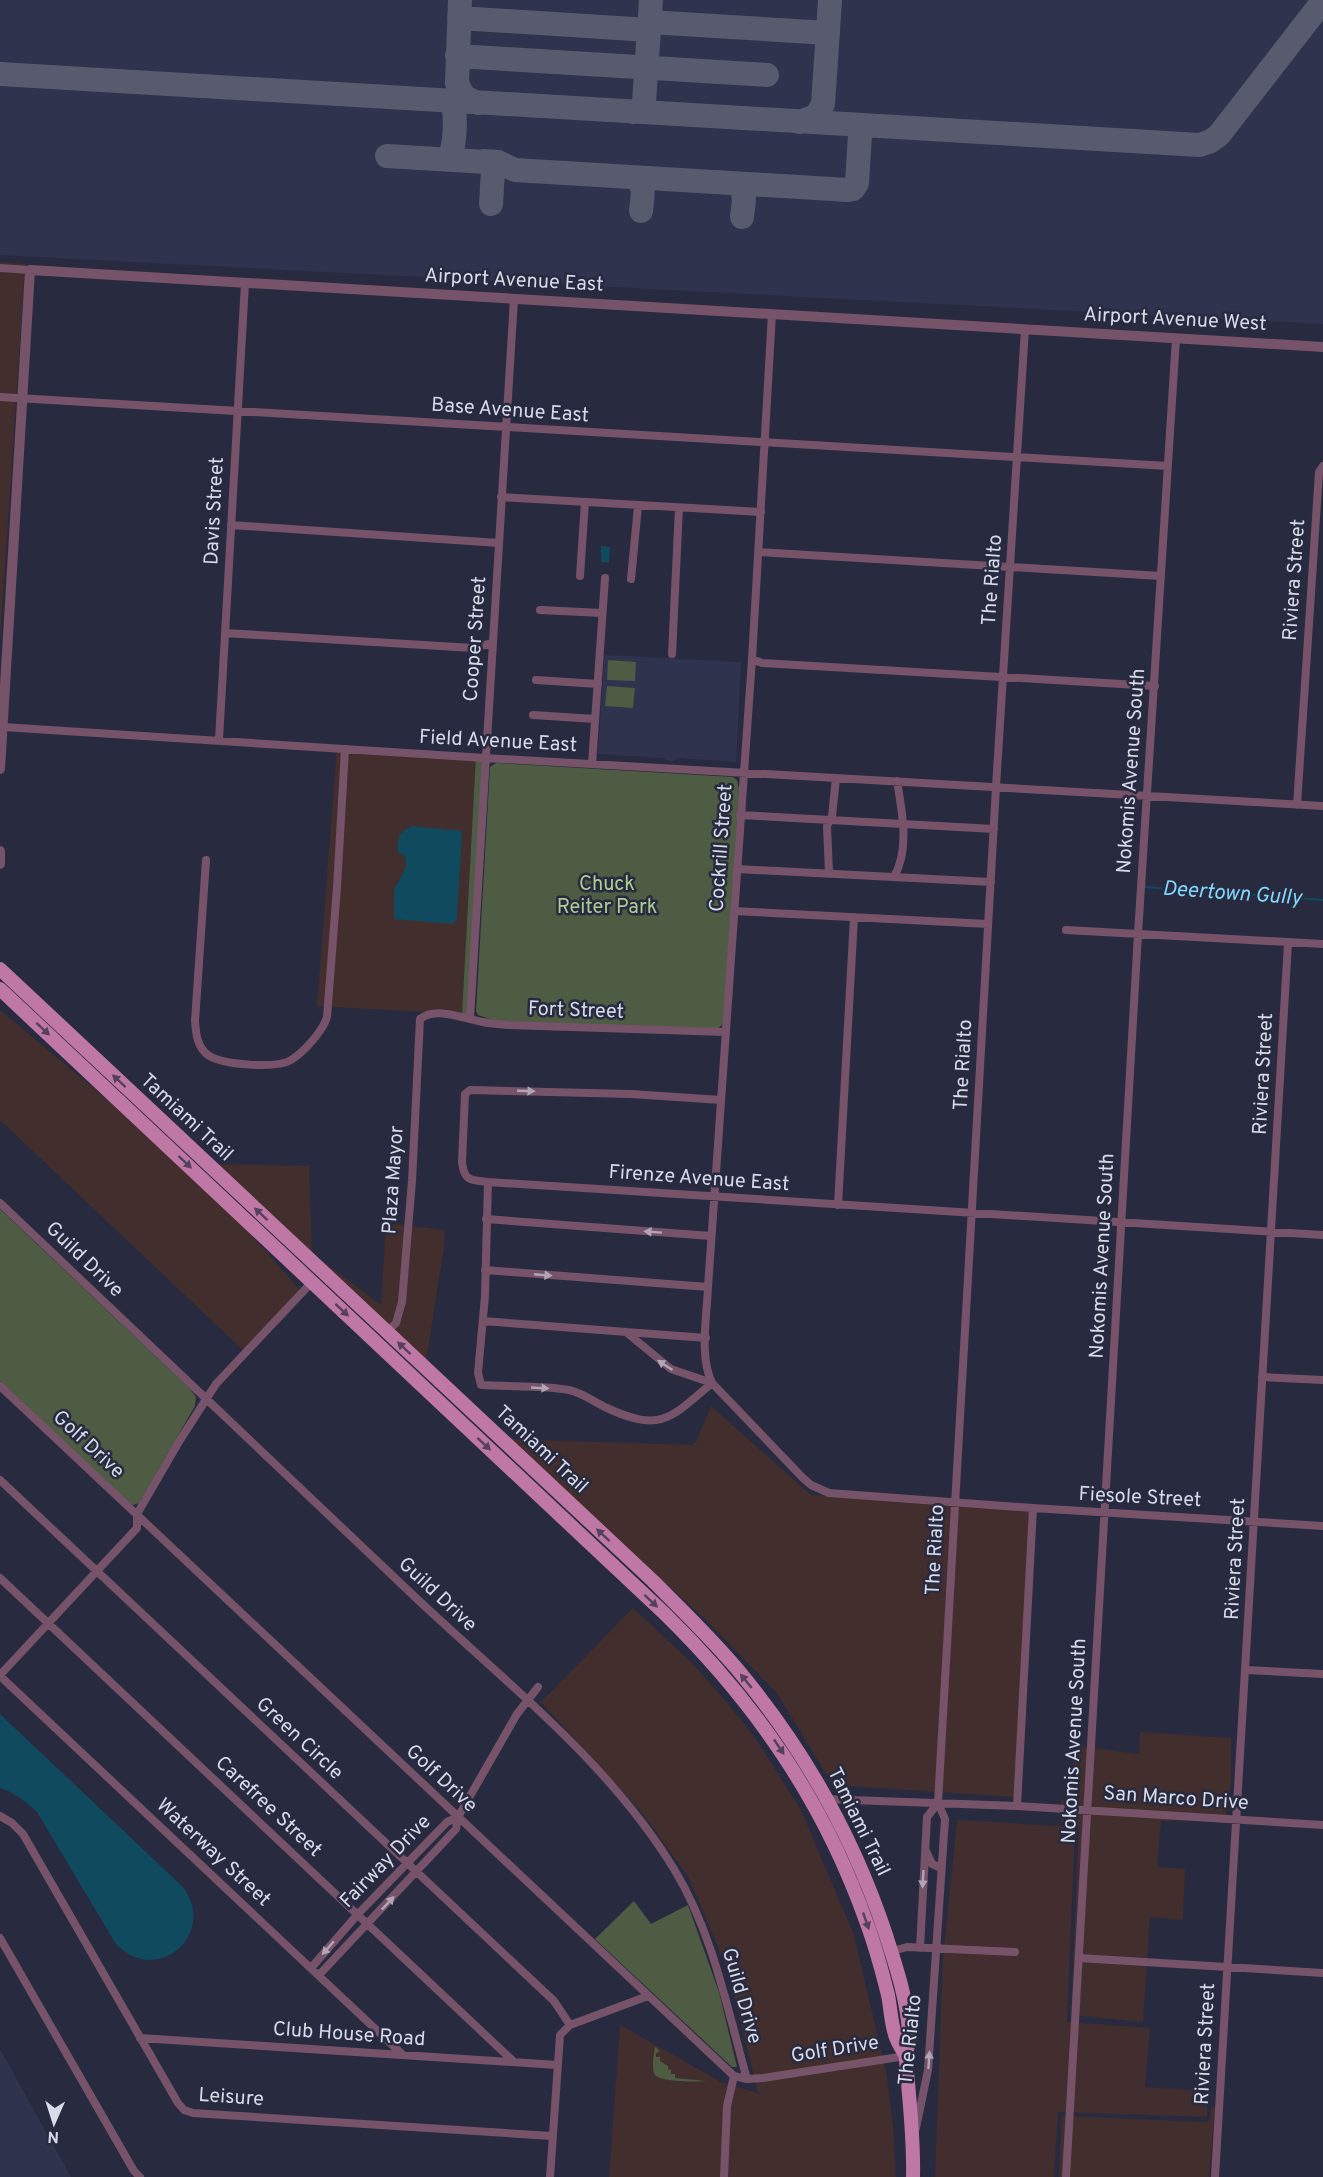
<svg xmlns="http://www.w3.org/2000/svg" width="1323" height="2177" font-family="Overpass,sans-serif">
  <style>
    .commercial { fill: #422e2d; fill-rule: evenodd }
    .built { fill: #30334e }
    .medical { fill: #422e2e }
    .green { fill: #4d5c42 }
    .water { fill: #0f4a5e }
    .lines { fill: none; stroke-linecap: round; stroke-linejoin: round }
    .stream { stroke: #0f4a5e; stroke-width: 2 }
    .taxiway { stroke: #585a6e; stroke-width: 24 }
    .minor { stroke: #765369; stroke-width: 8 }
    .tertiary { stroke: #765369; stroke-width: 10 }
    .primary { stroke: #bf77a5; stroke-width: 14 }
    .oneway { fill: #55415e }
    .oneway2 { fill: #b0a4b5 }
    .labels { text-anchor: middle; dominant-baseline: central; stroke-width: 5; stroke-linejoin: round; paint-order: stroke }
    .street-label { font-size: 20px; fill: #d7dae8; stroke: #282a40 }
    .park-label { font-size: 20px; fill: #aacf8f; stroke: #282a40 }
    .water-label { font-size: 21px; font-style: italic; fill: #82d8fb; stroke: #282a40 }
  </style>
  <rect width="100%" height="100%" fill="#282a40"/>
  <!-- commercial -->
  <path class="commercial" d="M 0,262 L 25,264 L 0,642 Z
    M 337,746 L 476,755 L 462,1014 L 317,1006 ZM 405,856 L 452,924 L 397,882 L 402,876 L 406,867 Z
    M 0,1010 L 139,1126 L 240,1222 L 300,1290 L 244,1351 L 0,1120 Z
    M 214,1164 L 309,1166 L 312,1253 L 381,1305 L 386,1223 L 445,1230 L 444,1247 L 426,1362 Z
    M 711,1406 L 811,1495 L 933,1503 L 1032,1505 L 1014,1797 L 833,1785 L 776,1692 L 706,1620 L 508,1439 L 692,1445 L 696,1442 Z
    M 633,1608 L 693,1664 L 724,1699 L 756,1739 L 801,1810 L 854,1935 L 887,2076 L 893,2126 L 896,2177 L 609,2177 L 620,2025 L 721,2082 L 758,2093 L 728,1971 L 689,1878 L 640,1810 L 541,1702 Z
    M 1140,1732 L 1231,1738 L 1231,1785 L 1225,1820 L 1161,1821 L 1157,1867 L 1185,1869 L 1183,1920 L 1150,1917 L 1143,2022 L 1071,2015 L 1079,1827 L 1077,1823 L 1061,1822 L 1061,1800 L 1066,1800 L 1076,1746 L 1139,1754 Z
    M 1211,2107 L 1215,2107 L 1209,2177 L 1059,2177 L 1062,2116 L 1206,2122 L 1210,2119 Z"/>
  <!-- built -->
  <path class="built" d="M 0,0 L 1323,0 L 1323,324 L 0,255 Z
    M 606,655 L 741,662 L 736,762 L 679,758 L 671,762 L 664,758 L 598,754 L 604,658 Z
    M 0,2049 L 71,2177 L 0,2177 Z"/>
  <!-- medical -->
  <path class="medical" d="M 957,1820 L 1075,1827 L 1067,2022 L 1150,2028 L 1145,2087 L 1208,2091 L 1207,2117 L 1058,2112 L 1054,2177 L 935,2177 L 943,1958 Z"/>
  <!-- green -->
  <path class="green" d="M 608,660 L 636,662 L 635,681 L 607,680 Z
    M 607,686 L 635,688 L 633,708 L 605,706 Z
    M 476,755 L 494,759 L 487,764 L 473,1016 L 462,1014 Z
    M 496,763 L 733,777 L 737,780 L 739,789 L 723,1024 L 716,1030 L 496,1021 L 478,1015 L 476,1011 L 490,767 Z
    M 0,1209 L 189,1388 L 196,1397 L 195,1406 L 139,1503 L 133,1505 L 129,1503 L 0,1381 Z
    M 634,1901 L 651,1924 L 688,1905 L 719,1992 L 737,2067 L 732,2067 L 595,1939 Z
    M 655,2047 L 660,2051 L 656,2053 L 656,2057 L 660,2057 L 660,2061 L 668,2066 L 668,2069 L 671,2070 L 671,2074 L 675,2074 L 675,2078 L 706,2081 C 697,2082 660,2082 655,2075 C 651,2069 654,2053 655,2047 Z"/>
  <!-- water -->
  <path class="water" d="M 601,546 L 610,547 L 609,563 L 601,562 Z
    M 412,826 L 462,831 L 457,919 L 452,924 L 394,919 L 394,890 L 406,867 L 405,856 L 398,852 C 396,839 400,831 412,826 Z
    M 0,1714 L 183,1887 C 218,1934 157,1987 116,1944 L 37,1812 C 25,1801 15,1793 0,1788 Z"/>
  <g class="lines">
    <!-- stream -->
    <path class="stream" d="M 1144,887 L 1323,900"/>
    <!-- taxiway -->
    <path class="taxiway" d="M 460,0 L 457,83 L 464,97 L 478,103
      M 459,18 L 649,30
      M 649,22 L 828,33
      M 457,56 L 767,75
      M 0,74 L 1200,145 L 1211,141 L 1219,135 L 1323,1
      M 633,112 L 641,109 L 644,102 L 651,0
      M 800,122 L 816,116 L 823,104 L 830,0
      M 387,156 L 487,162 L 493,170 L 491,204
      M 442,159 L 449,157 C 455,149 457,113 452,104 L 446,101
      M 484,161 L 498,162 L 515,170 L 848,190 L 853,189 L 857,183 L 860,134 L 864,128 L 870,126
      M 634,178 C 647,183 642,199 641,211
      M 736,184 C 748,190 743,205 742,217"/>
    <!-- minor -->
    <path class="minor" d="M 0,268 L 30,270
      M 772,314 L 752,659 L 708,1287 C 707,1316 699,1356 712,1383 L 803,1478 L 811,1485 L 829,1493 L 1033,1508 L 1323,1526
      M 0,397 L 1168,466
      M 501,497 L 761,512
      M 231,525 L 499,543
      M 758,552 L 1161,576
      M 580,576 L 585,502
      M 631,579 L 638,506
      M 540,610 L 602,613
      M 225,633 L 473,648 L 493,643
      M 672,654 L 679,508
      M 752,659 L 762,663 L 1155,686
      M 536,680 L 598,684
      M 533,715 L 595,719
      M 0,724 L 3,727 L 485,758 L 1323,806
      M 219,740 L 245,283
      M 592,764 L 605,578
      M 1297,805 L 1319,472 L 1323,466
      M 740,815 L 994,829
      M 206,860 L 195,1021 C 196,1034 197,1047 208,1055 C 222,1065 277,1069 291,1060 C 304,1052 323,1031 327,1017 L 337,887 L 345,749
      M 737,869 L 991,882
      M 829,873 L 827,826 L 832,816 L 836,778
      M 894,877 C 910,849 902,812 897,781
      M 734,911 L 988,924
      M 1066,930 L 1323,944
      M 470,1018 L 514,299
      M 721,1100 L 631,1094 L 470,1090 L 465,1094 L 462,1162 C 464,1181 470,1180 488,1182 L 1323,1235
      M 488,1182 L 485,1296 L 478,1373 L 481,1385 C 508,1387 544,1385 569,1390 C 583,1393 594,1402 607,1408 C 661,1433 671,1418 712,1383
      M 0,1203 C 139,1334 276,1466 415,1597 C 505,1682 608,1761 674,1869 C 713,1933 727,2008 747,2079
      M 838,1205 L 854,917
      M 486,1219 L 711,1236
      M 485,1270 L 708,1287
      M 483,1321 L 706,1338
      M 626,1332 L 671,1369 L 712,1383
      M 385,1334 L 396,1323 L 402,1302 L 412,1181 L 420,1019 C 437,1006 464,1019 483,1022 C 491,1024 499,1024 508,1025 L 726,1032
      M 1262,1377 L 1323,1380
      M 0,1386 L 734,2076 L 747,2079 L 763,2078 L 906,2056
      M 0,1480 L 554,2001 L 570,2025
      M 0,1578 L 513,2061
      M 1246,1670 L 1323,1674
      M 0,1675 L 137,1528 L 137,1514 L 180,1440 L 216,1384 L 312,1282
      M 0,1676 L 403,2055
      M 823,1799 L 1017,1806 L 1323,1825
      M 1017,1806 L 1033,1508
      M 0,1816 L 12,1823 L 23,1834 L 178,2103 L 184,2110 L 193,2113 L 552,2136
      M 926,1851 L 932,1864 L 941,1868
      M 0,1938 L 134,2171 L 140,2177
      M 920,1948 L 927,1817 L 938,1803
      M 889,1952 L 907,1947 L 1015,1952
      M 1079,1958 L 1323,1973
      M 311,1968 L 358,1914 L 447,1822 L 458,1817 L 517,1714 L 538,1687
      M 319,1975 L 456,1829 L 458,1817
      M 140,2038 L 557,2065
      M 916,2128 L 928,2070 L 945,1819 L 938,1803 L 996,787 L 1025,329
      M 550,2177 L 560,2035 L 570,2025 L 648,1996
      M 724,2177 L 727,2106 L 734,2076
      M 1066,2177 L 1138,934 L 1176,338
      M 1215,2177 L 1288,943"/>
    <!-- tertiary -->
    <path class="tertiary" d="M 0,769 L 30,270 L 1323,347
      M 0,851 L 0,864"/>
    <!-- primary -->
    <path class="primary" d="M 0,969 L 653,1581 C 682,1610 712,1639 738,1670 C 803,1748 854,1838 886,1935 C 896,1966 907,1999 909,2032 C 910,2041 906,2050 906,2059 C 909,2100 914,2135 913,2177
      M 0,989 L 664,1613 C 755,1702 823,1800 866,1921 C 875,1945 882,1971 888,1995 C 891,2010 891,2027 897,2040 C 899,2045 903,2051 906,2056"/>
  </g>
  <!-- one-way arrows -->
  <defs><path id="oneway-solid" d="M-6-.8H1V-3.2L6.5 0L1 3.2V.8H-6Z" transform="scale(1.5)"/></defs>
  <g class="oneway">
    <use href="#oneway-solid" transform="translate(43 1029) rotate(43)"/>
    <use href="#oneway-solid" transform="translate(119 1081) rotate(-137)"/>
    <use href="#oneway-solid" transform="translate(185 1162) rotate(43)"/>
    <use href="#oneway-solid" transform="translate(261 1214) rotate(-137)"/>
    <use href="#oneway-solid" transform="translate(342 1310) rotate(43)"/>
    <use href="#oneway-solid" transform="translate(404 1348) rotate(-137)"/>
    <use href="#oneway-solid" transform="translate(484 1444) rotate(43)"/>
    <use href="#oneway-solid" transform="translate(603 1535) rotate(-137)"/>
    <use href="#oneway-solid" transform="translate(651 1601) rotate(43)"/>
    <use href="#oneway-solid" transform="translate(746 1681) rotate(-129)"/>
    <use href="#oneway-solid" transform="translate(779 1747) rotate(56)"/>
    <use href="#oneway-solid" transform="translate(866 1921) rotate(71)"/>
  </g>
  <g class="oneway2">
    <use href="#oneway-solid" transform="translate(526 1091) rotate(2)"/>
    <use href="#oneway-solid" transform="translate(653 1232) rotate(-176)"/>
    <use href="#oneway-solid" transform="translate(543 1275) rotate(5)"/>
    <use href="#oneway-solid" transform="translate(665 1365) rotate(-147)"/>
    <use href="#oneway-solid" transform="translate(540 1388) rotate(3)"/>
    <use href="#oneway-solid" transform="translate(923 1879) rotate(93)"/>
    <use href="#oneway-solid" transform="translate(388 1903) rotate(-47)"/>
    <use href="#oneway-solid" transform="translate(328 1948) rotate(131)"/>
    <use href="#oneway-solid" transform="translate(929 2060) rotate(-86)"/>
  </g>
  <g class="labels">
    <!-- street labels -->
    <g class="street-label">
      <text transform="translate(514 281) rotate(3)">Airport Avenue East</text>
      <text transform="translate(1175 320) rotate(3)">Airport Avenue West</text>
      <text transform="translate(510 411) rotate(4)">Base Avenue East</text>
      <text transform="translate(215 511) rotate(-87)">Davis Street</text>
      <text transform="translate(993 580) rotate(-86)">The Rialto</text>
      <text transform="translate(1295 580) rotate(-86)">Riviera Street</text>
      <text transform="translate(476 639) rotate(-86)">Cooper Street</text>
      <text transform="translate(498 742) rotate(3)">Field Avenue East</text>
      <text transform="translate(1132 771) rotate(-86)">Nokomis Avenue South</text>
      <text transform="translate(722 848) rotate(-86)">Cockrill Street</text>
      <text transform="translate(576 1011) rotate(2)">Fort Street</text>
      <text transform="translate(964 1065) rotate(-87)">The Rialto</text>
      <text transform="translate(1264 1074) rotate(-87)">Riviera Street</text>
      <text transform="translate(186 1118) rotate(43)">Tamiami Trail</text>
      <text transform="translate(699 1179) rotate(4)">Firenze Avenue East</text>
      <text transform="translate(394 1180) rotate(-86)">Plaza Mayor</text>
      <text transform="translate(1103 1256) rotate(-87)">Nokomis Avenue South</text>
      <text transform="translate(84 1260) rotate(44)">Guild Drive</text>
      <text transform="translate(88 1445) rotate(43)">Golf Drive</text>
      <text transform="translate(541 1450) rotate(43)">Tamiami Trail</text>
      <text transform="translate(1140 1498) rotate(3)">Fiesole Street</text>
      <text transform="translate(936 1550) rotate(-87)">The Rialto</text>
      <text transform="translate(1236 1559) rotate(-87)">Riviera Street</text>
      <text transform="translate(437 1595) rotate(43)">Guild Drive</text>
      <text transform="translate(299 1739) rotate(43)">Green Circle</text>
      <text transform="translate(1075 1741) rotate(-87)">Nokomis Avenue South</text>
      <text transform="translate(441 1779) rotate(43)">Golf Drive</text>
      <text transform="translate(1176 1799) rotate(4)">San Marco Drive</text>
      <text transform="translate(268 1807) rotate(43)">Carefree Street</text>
      <text transform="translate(858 1822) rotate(64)">Tamiami Trail</text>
      <text transform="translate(213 1853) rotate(43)">Waterway Street</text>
      <text transform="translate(386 1862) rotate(-46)">Fairway Drive</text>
      <text transform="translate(741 1996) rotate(74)">Guild Drive</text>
      <text transform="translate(349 2035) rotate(4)">Club House Road</text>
      <text transform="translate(911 2040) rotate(-84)">The Rialto</text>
      <text transform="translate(1206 2044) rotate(-87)">Riviera Street</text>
      <text transform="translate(835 2050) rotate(-9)">Golf Drive</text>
      <text transform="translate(231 2098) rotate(4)">Leisure</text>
    </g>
    <!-- park labels -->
    <g class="park-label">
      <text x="607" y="885">Chuck<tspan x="607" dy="23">Reiter Park</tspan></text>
    </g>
    <!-- water labels -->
    <g class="water-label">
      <text transform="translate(1232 894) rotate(4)">Deertown Gully</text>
    </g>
  </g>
  <!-- north arrow -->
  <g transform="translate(54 2123) rotate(183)" stroke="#282a40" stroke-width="4.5" paint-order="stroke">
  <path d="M0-4.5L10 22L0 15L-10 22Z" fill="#d7dae8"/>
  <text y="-9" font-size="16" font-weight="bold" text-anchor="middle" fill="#d7dae8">N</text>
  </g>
</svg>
